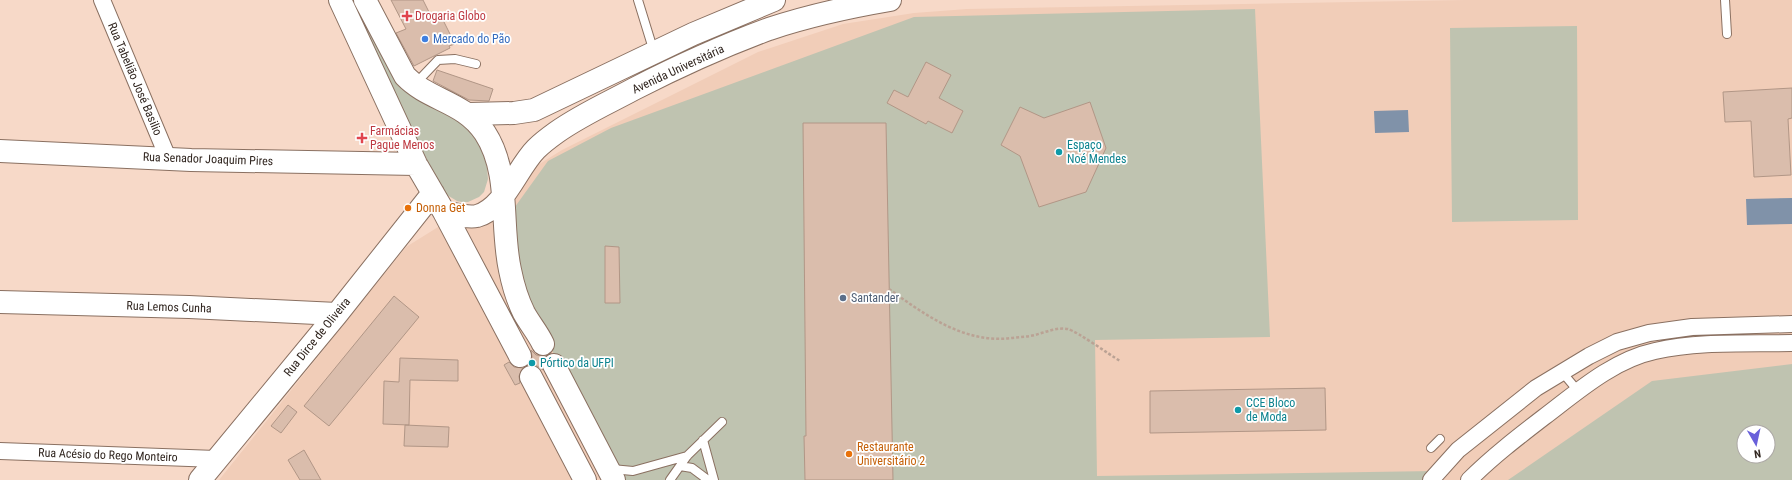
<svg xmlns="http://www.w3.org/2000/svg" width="1792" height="480" font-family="'Roboto Condensed',sans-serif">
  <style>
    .built { fill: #f1cdb8; fill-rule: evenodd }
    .green { fill: #bfc3b0; fill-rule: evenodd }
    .water { fill: #8092a9 }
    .building { fill: #dabdac; stroke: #b19686 }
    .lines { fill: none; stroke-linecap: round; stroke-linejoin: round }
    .lane-casing { stroke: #8a7061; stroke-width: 10 }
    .street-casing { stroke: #8a7061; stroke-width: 18 }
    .secondary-casing { stroke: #8a7061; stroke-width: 24 }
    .path { stroke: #baa294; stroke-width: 2.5; stroke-dasharray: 3 2; stroke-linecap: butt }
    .lane { stroke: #fff; stroke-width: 8 }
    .street { stroke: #fff; stroke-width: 16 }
    .secondary { stroke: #fff; stroke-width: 22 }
    .health-dot { fill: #e0444e; stroke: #fff; stroke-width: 1.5 }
    .shop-dot { fill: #3f7fe0; stroke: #fff; stroke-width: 1.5 }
    .culture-dot { fill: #0f9aa8; stroke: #fff; stroke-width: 1.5 }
    .food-dot { fill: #e8710a; stroke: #fff; stroke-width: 1.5 }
    .service-dot { fill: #5c6f8a; stroke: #fff; stroke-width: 1.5 }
    .labels { text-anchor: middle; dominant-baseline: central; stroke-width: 3.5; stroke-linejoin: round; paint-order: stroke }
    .health-label { font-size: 12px; fill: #be3a42; stroke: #fff; text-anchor: start }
    .shop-label { font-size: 12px; fill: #366cbe; stroke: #fff; text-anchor: start }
    .street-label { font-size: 12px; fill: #30251f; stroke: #fff }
    .culture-label { font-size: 12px; fill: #0d838f; stroke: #fff; text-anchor: start }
    .food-label { font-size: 12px; fill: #c56008; stroke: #fff; text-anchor: start }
    .service-label { font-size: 12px; fill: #4e5e75; stroke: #fff; text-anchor: start }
  </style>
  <rect width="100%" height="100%" fill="#f7d9c8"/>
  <!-- built -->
  <path class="built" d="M 1465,0 L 1792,0 L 1792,480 L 219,480 L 406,247 L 562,150 L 758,52 L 843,24 L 914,13 L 967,9 ZM 1744,432 L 1768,432 L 1768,456 L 1744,456 Z"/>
  <!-- green -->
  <path class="green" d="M 351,0 L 359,0 L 394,68 L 467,123 L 486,158 L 488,179 L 484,192 L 479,197 L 468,202 L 462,202 L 457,201 L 447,195 L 400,112 Z
    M 1255,9 L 1270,337 L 1095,340 L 1097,476 L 1435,471 L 1424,480 L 618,480 L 526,299 L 512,211 L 548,161 L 611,128 L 914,17 Z
    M 1577,26 L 1578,220 L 1452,222 L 1450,28 Z
    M 1792,364 L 1792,480 L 1508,480 L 1652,381 ZM 1744,432 L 1768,432 L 1768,456 L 1744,456 Z"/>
  <!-- water -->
  <path class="water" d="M 1408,110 L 1409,132 L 1375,133 L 1374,111 Z
    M 1792,198 L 1792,224 L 1747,225 L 1746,199 Z"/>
  <!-- building -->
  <path class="building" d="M 391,0 L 423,0 L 431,16 L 439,12 L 455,44 L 449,46 L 450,48 L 414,66 L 396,33 L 406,29 Z
    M 926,62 L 951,75 L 939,98 L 963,111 L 952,133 L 928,121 L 926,124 L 887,103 L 894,90 L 908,97 Z
    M 437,70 L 493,89 L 489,101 L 469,100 L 433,81 Z
    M 1792,88 L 1792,118 L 1788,119 L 1791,175 L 1754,177 L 1751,121 L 1725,122 L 1723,92 Z
    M 1090,102 L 1106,148 L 1086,192 L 1039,207 L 1020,156 L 1001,145 L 1020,107 L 1044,118 Z
    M 803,123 L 886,123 L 893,480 L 805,480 L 804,436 L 806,436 Z
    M 605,246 L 619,247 L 620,303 L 605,303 Z
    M 394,296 L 419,317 L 329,426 L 304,406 Z
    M 531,350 L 536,355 L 546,356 L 542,364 L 543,370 L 537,366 L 528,365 L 532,357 Z
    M 400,358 L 458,360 L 458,381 L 410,380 L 409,425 L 383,424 L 384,381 L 399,382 Z
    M 509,362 L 514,367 L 523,368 L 519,376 L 520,383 L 515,385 L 504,365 Z
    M 1325,388 L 1326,430 L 1150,433 L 1150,391 Z
    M 288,405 L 297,412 L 281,433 L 271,426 Z
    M 405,425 L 449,427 L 448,447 L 404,446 Z
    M 304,450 L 321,480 L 300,480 L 288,460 Z"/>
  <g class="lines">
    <defs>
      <path id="lane" d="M 638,0 L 654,52
        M 1725,0 L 1727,34
        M 416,83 L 438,60 L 455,59 L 476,64
        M 1562,372 L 1578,391
        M 703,440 L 714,480
        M 1431,448 L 1440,439
        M 680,466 L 692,468 L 708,480
        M 612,469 L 633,471 L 687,456
        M 670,480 L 687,456 L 722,422"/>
      <path id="street" d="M 102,0 L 168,158
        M 0,451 L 216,459
        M 1431,480 L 1458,450 L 1536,388 L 1589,356 L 1617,342 L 1649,333 L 1692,327 L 1792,324
        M 1469,480 C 1492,457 1518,437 1544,417 C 1577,392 1613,360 1655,351 C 1699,341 1747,344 1792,343"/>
      <path id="secondary" d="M 340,0 L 416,164 L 444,212 L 520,356
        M 365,0 L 405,76 C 429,101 464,101 485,133 C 511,173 500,225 510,270 C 513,285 517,299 524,313 C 530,324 538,333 543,344
        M 469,114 L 514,113 L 534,110 L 693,34 L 774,0
        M 0,151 L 191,160 L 416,164
        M 444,212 C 455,214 466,218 477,216 C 504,209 517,168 536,149 C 542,143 550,137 557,132 C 581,115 608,103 634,89 C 677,67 723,46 769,29 C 808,16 849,7 890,0
        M 0,302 L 189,307 L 337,314
        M 554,365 L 614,480
        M 531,377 L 585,480
        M 200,480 L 337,314 L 433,193"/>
    </defs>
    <!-- lane casing -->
    <use href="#lane" class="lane-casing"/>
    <!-- street casing -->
    <use href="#street" class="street-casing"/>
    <!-- secondary casing -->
    <use href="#secondary" class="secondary-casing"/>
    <!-- path -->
    <path class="path" d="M 889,289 C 925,315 965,344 1011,338 C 1019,337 1027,337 1035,335 C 1046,332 1057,327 1068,329 C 1078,332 1110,355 1120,361"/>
    <!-- lane -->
    <use href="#lane" class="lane"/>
    <!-- street -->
    <use href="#street" class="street"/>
    <!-- secondary -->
    <use href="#secondary" class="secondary"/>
  </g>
  <!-- markers -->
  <g class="health-dot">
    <path d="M405 10h4v4h4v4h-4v4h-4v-4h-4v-4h4z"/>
    <path d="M360 132h4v4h4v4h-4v4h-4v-4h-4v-4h4z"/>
  </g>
  <circle class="shop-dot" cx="425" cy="39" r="4"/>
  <g class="culture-dot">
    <circle cx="1059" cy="152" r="4"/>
    <circle cx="532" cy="363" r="4"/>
    <circle cx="1238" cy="410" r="4"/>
  </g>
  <g class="food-dot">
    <circle cx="408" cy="208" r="4"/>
    <circle cx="849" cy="454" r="4"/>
  </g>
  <circle class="service-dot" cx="843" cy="298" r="4"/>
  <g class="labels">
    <!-- health labels -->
    <g class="health-label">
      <text x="415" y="16">Drogaria Globo</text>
      <text x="370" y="131">Farmácias<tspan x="370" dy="14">Pague Menos</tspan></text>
    </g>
    <!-- shop labels -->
    <g class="shop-label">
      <text x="433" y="39">Mercado do Pão</text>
    </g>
    <!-- street labels -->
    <g class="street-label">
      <text transform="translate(678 69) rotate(-25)">Avenida Universitária</text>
      <text transform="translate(135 79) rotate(67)">Rua Tabelião José Basilio</text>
      <text transform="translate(208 159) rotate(2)">Rua Senador Joaquim Pires</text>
      <text transform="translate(169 307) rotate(2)">Rua Lemos Cunha</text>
      <text transform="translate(317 337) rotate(-51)">Rua Dirce de Oliveira</text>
      <text transform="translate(108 455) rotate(2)">Rua Acésio do Rego Monteiro</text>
    </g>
    <!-- culture labels -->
    <g class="culture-label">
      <text x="1067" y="145">Espaço<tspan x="1067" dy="14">Noé Mendes</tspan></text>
      <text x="540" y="363">Pórtico da UFPI</text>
      <text x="1246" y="403">CCE Bloco<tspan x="1246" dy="14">de Moda</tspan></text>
    </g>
    <!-- food labels -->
    <g class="food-label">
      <text x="416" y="208">Donna Get</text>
      <text x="857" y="447">Restaurante<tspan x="857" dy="14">Universitário 2</tspan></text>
    </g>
    <!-- service labels -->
    <g class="service-label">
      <text x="851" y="298">Santander</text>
    </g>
  </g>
  <!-- north arrow -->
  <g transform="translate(1756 444) rotate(171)"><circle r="19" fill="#ffffff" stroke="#aca8a5"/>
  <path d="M0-3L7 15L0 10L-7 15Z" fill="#6960da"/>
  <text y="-6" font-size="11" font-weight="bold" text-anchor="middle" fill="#30251f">N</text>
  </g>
</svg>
